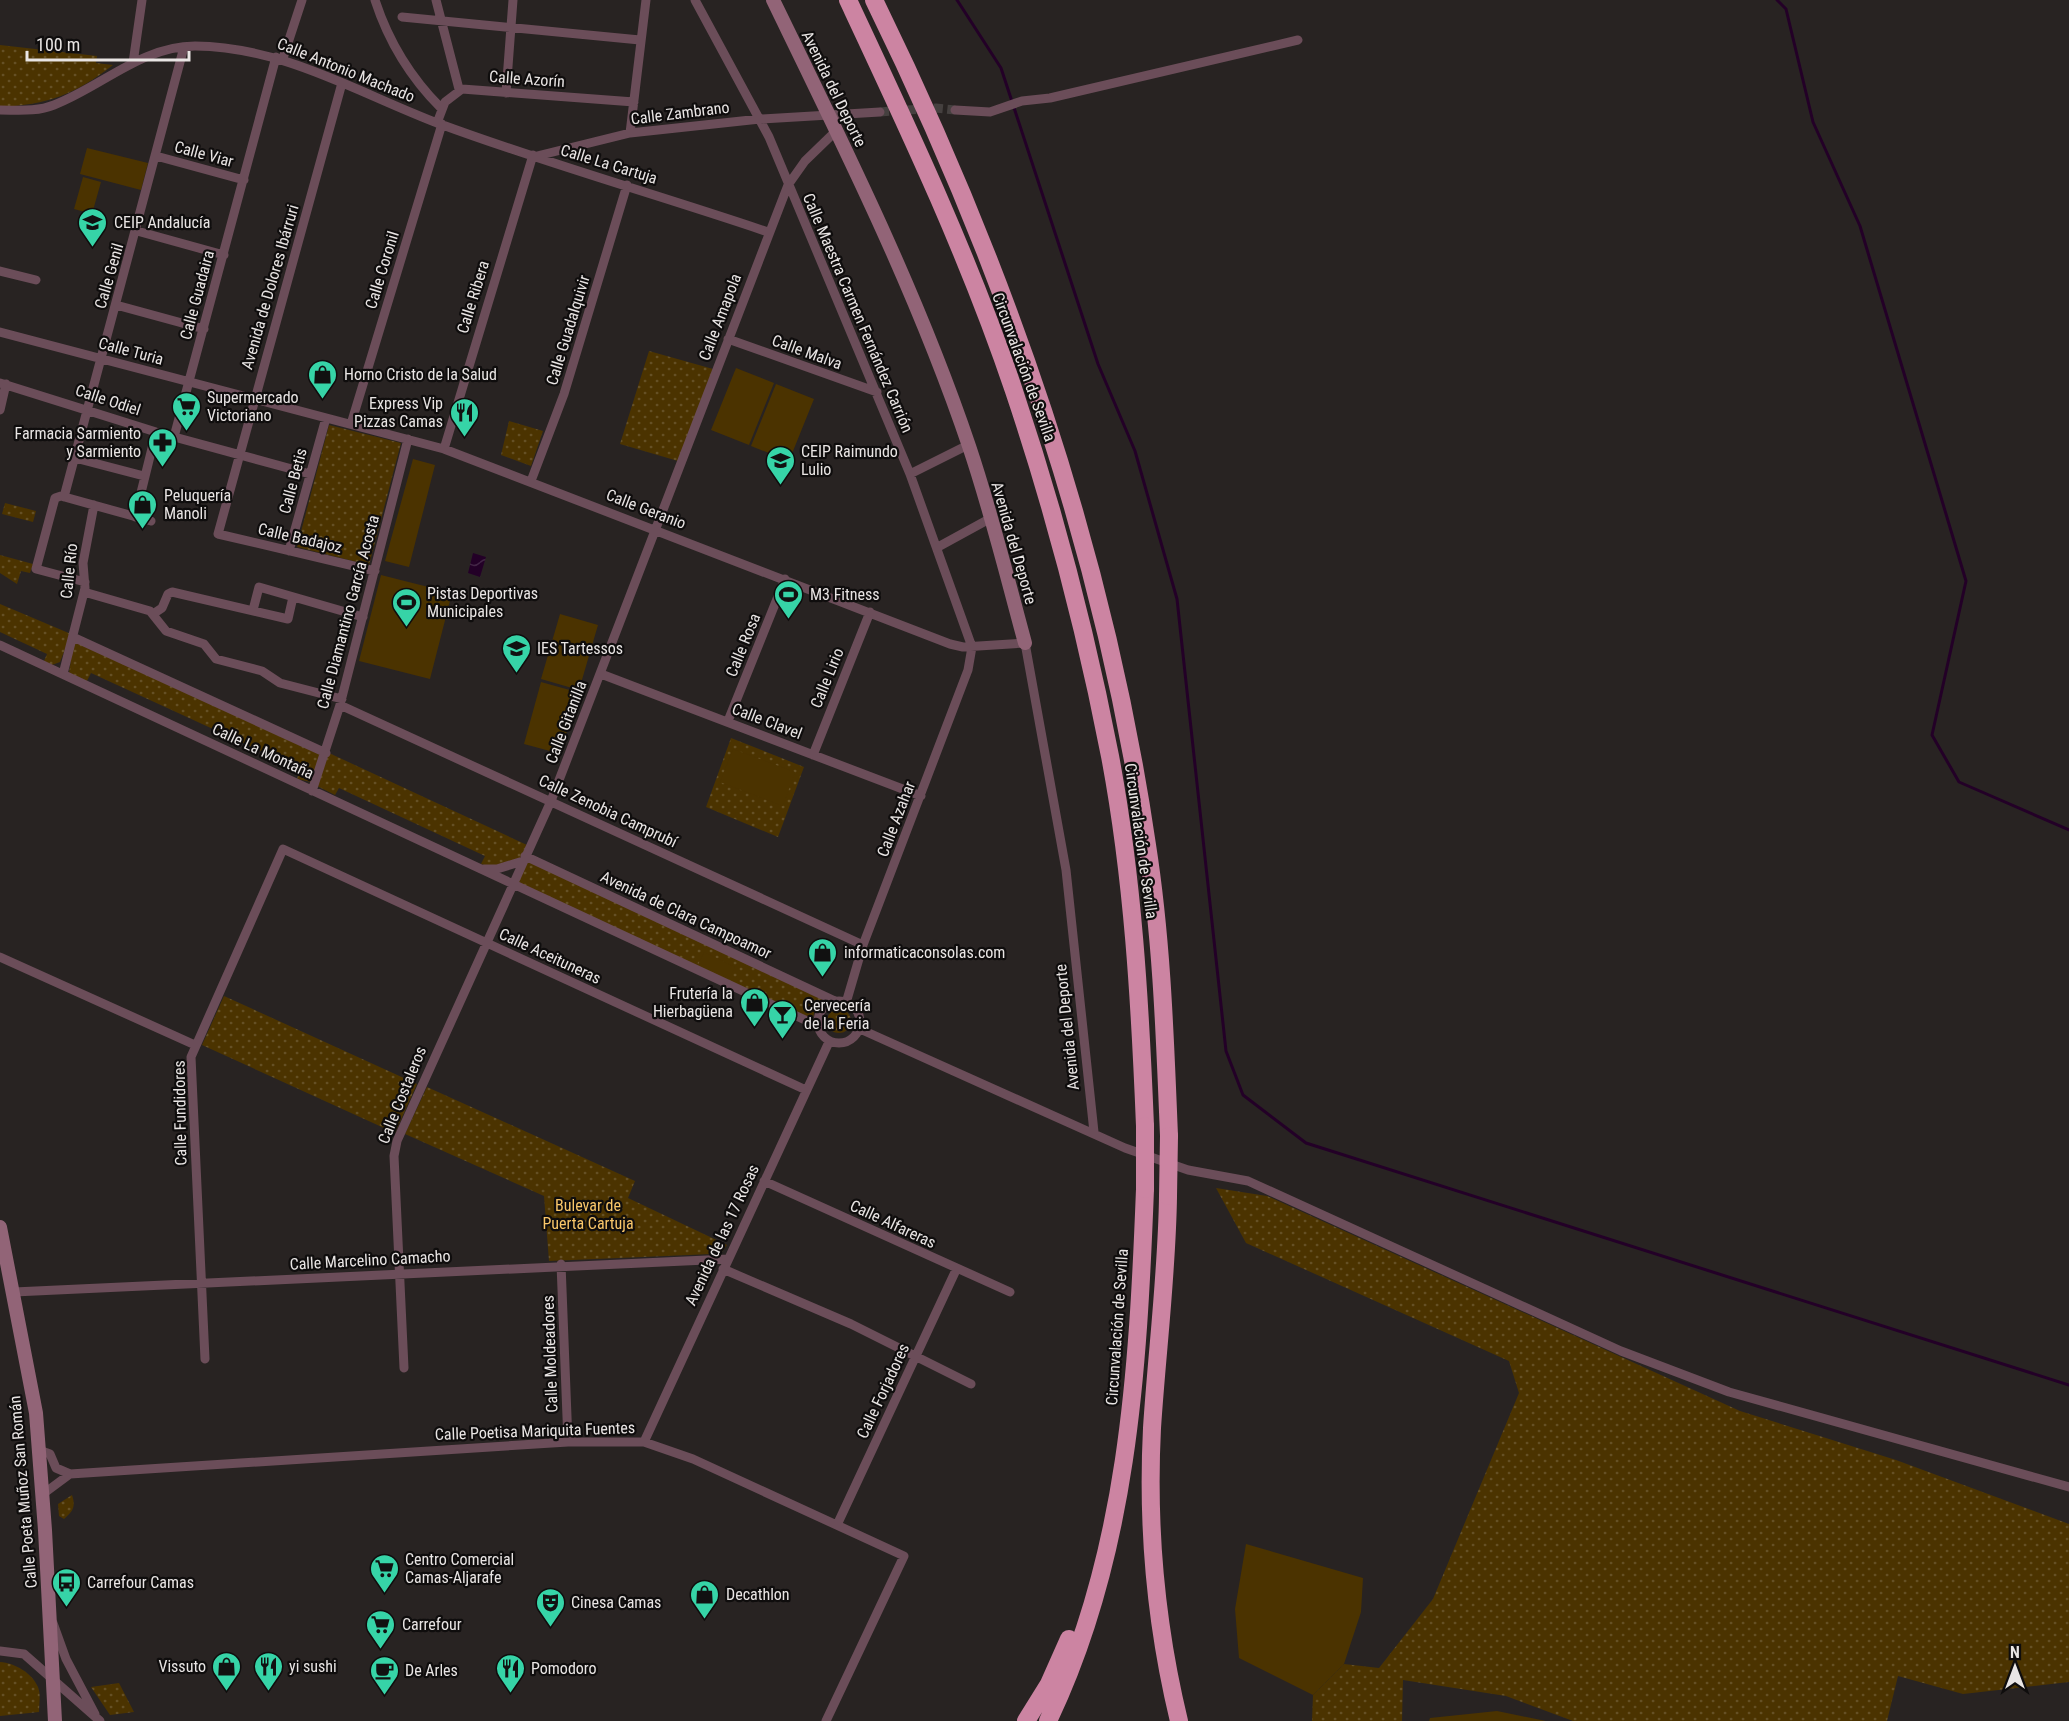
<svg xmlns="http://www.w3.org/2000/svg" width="2069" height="1721" font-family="'Roboto Condensed',sans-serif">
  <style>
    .grass { fill: url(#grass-dots) }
    .garden { fill: #4b3300 }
    .water { fill: url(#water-waves) }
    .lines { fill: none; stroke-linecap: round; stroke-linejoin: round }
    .stream { stroke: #230027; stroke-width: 3 }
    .street-tunnel { stroke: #45403f; stroke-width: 9; stroke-dasharray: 9 4.5; stroke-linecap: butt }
    .street { stroke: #6b4d59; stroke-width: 9 }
    .secondary { stroke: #926477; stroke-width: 14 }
    .highway { stroke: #cc84a2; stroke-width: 18 }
    .highway-bridge { stroke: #cc84a2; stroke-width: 18 }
    .labels { text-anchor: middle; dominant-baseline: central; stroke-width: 4.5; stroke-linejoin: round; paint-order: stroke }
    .street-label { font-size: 16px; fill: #e9e5e4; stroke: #0f0d0d }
    .poi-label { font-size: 16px; fill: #e9e5e4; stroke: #0f0d0d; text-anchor: start }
    .park-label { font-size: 16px; fill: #fac76a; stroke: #0f0d0d }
  </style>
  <defs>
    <pattern id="grass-dots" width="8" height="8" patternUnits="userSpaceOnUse" patternTransform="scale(1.5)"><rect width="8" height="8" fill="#4b3300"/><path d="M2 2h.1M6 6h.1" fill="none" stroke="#655025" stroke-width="1.8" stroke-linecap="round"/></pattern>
    <pattern id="water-waves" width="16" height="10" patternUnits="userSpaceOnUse" patternTransform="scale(1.5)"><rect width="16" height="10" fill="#230027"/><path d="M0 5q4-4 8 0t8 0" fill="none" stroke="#432546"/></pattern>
  </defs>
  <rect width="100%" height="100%" fill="#282322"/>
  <!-- grass -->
  <path class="grass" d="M 0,45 L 97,56 L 96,63 L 113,65 C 76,94 47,105 0,107 Z
    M 649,351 L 713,369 L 678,461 L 620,444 Z
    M 509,421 L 543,431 L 531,466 L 501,455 Z
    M 329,425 L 401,443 L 369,565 L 297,547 Z
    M 5,503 L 36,511 L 33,522 L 2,514 Z
    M 0,555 L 33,564 L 30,573 L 21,571 L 17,584 L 0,573 Z
    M 0,604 L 71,634 L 60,662 L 52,665 L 44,661 L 47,654 L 0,632 Z
    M 74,640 L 324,754 L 311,782 L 297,779 L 300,769 L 91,673 L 87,681 L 69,673 Z
    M 731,738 L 804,767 L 778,837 L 706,807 Z
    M 329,753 L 527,845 L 520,858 L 491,867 L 481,864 L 485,856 L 339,788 L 335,795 L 317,786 Z
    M 528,861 L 826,998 L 816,1006 L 812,1021 L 516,885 Z
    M 224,996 L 417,1084 L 395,1133 L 202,1045 Z
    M827 1021a12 12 0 1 1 24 0a12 12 0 1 1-24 0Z
    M 427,1087 L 635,1181 L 628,1198 L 727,1245 L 722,1252 L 712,1254 L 549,1261 L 544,1196 L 405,1134 Z
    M 1216,1188 L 1267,1196 L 1740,1411 L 1896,1460 L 2069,1524 L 2069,1682 L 1963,1694 L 1898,1676 L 1887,1721 L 1573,1721 L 1506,1696 L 1403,1680 L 1402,1721 L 1312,1721 L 1313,1695 L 1344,1664 L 1379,1668 L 1433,1599 L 1519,1393 L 1509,1361 L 1246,1243 Z
    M 72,1495 C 76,1507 73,1511 64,1519 L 59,1516 L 58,1504 Z
    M 0,1662 C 15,1663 32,1673 38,1687 C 41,1694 39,1705 39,1712 L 0,1716 Z
    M 119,1683 L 134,1712 L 110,1715 L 91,1687 Z"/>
  <!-- garden -->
  <path class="garden" d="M 87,148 L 148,163 L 141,190 L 80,174 Z
    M 83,177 L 101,182 L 92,214 L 74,209 Z
    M 736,368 L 774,383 L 749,445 L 711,430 Z
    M 776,384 L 814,399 L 789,461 L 751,446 Z
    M 413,459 L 435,465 L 409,567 L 385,561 Z
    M 381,575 L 452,593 L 430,679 L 359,661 Z
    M 560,614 L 598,625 L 579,690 L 541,679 Z
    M 541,682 L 577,692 L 561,754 L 524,744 Z
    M 733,749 L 795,772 L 783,806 L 720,782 Z
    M 704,952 L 735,967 L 728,981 L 697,967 Z
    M 1246,1544 L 1363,1578 L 1361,1612 L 1344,1664 L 1313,1695 L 1239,1658 L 1235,1609 Z
    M 1497,1711 L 1546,1721 L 1429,1721 L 1430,1718 Z"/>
  <!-- water -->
  <path class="water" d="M 473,553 L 486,557 L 480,577 L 468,573 Z"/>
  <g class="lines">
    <!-- stream -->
    <path class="stream" d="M 957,0 L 1001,68 L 1098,364 L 1135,451 L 1177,599 L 1226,1051 L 1243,1095 L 1306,1143 L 2069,1385
      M 1777,0 L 1786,9 L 1813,122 L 1860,226 L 1966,581 L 1932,735 L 1959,782 L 2069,830"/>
    <!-- street-tunnel -->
    <path class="street-tunnel" d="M 880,112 L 936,108 L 955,110"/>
    <!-- street -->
    <path class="street" d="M 375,0 C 388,40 411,78 441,108
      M 436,0 L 459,89
      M 695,0 L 769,137 L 910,474 L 972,647 L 968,670 L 863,945 L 846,1003
      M 402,17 L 640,40
      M 283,58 L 302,0
      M 133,63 L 142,0
      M 342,83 L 218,534 L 375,571
      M 506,93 L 513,0
      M 0,110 C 18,110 37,112 54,105 C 101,87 142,46 195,46 C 285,47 358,93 440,124 C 548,164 659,195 768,232
      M 955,110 L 990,112 L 1022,101 L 1050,98 L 1298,40
      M 437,123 L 445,102 L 462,89 L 634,102
      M 630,133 L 646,0
      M 156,156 L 244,180
      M 537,156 L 630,133 L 760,119 L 880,112
      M 137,231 L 224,255
      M 0,271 L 36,280
      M 116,305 L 204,329
      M 0,332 L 444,449 L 950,644 L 963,647 L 1025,643 L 1066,870 L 1094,1132
      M 728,339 L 877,392
      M 0,383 L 156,432 L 310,474
      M 0,410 L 6,384
      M 351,424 L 442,124
      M 174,437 L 276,57
      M 444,449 L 533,155
      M 75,458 L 144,476
      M 910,474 L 968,445
      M 531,481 L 564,394 L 627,185
      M 64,497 L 184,47
      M 135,517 L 156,432
      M 938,547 L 991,518
      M 289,551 L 326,418
      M 85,582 L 36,569 L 55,498 L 61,496 L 151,521
      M 84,592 L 150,611 L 166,631 L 204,644 L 216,659 L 262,671 L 280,683 L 342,699
      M 253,610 L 259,587 L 363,617
      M 153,614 L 162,608 L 168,594 L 172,592 L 288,619 L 293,597
      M 73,637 L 326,753
      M 0,645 L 818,1026
      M 63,674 L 85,588 L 83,563 L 94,505
      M 601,674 L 921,796
      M 340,705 L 863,945
      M 728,721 L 785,579
      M 813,755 L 870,612
      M 312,791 L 340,705 L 408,439
      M 525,856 L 835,1001
      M 484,869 L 497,869 L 523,861
      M 0,957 L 195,1045
      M818 1022a21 21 0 1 1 42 0a21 21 0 1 1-42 0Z
      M 860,1029 L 1125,1148 L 1188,1170 L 1248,1181 L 1621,1351 L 1729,1392 L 2069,1487
      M 764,1181 L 1010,1292
      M 561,1264 L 568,1442
      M 723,1269 L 851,1324 L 971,1384
      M 14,1292 L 728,1259
      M 205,1359 L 191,1057 L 283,849 L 806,1090
      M 404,1368 L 394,1156 L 397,1141 L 551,801 L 788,185 L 805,161 L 837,130
      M 644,1442 L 829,1042
      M 39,1450 L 50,1454 L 56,1468 L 70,1474 L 568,1442 L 644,1442 L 693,1459 L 904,1556 L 826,1721
      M 43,1494 L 70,1474
      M 837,1525 L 956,1270
      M 53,1623 L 66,1659 L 95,1714
      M 0,1651 L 24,1654 L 100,1721"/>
    <!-- secondary -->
    <path class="secondary" d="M 773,0 C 844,146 917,292 969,446 C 991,511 1007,577 1025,643
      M 0,1227 L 36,1413 L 45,1530 L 55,1721"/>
    <!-- highway -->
    <path class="highway" d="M 848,0 C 908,128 969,257 1014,391 C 1054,510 1086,632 1110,756 C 1133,878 1140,1002 1145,1126
      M 874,0 C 1005,267 1104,551 1147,845 C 1162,941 1165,1039 1169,1136
      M 1168,1196 C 1167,1274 1157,1351 1152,1428 C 1147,1526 1156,1626 1179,1721
      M 1026,1721 L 1049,1684 L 1069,1639
      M 1048,1721 C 1128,1554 1138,1370 1145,1189"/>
    <!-- highway-bridge -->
    <path class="highway-bridge" d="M 1145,1189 L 1145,1126
      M 1168,1196 L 1169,1136"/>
  </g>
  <!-- icons -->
  <defs>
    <symbol id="school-pin" viewBox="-11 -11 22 30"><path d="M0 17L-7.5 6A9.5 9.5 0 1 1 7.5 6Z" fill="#36d4a7" stroke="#0f0d0d"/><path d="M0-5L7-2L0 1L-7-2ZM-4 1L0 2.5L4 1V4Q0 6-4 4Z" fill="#111"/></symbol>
    <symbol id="shop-pin" viewBox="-11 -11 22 30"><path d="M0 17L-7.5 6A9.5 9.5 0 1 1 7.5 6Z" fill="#36d4a7" stroke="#0f0d0d"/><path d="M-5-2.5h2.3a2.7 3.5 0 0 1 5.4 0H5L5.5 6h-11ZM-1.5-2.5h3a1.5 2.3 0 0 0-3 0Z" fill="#111"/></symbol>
    <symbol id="supermarket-pin" viewBox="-11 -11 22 30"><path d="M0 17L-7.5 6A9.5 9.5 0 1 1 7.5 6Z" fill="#36d4a7" stroke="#0f0d0d"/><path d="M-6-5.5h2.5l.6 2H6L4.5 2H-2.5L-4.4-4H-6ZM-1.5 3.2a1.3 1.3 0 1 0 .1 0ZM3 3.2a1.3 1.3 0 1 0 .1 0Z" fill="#111"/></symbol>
    <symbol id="restaurant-pin" viewBox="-11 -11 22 30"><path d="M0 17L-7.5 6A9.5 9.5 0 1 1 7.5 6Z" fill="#36d4a7" stroke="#0f0d0d"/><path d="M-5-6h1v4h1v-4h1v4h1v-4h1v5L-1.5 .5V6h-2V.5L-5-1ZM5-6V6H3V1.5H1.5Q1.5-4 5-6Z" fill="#111"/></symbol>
    <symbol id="pharmacy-pin" viewBox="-11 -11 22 30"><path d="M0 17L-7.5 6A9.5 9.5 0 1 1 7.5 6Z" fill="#36d4a7" stroke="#0f0d0d"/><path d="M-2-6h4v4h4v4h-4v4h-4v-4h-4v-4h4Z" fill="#111"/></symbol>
    <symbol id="stadium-pin" viewBox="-11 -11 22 30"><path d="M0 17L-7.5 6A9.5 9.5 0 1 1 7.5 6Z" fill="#36d4a7" stroke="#0f0d0d"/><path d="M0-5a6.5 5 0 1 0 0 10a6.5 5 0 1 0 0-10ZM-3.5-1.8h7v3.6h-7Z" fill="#111"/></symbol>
    <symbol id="bar-pin" viewBox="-11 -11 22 30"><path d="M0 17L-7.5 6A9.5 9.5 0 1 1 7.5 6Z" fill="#36d4a7" stroke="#0f0d0d"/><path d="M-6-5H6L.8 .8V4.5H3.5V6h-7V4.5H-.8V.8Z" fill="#111"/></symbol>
    <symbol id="bus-pin" viewBox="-11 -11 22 30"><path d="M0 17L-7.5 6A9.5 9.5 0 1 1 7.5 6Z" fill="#36d4a7" stroke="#0f0d0d"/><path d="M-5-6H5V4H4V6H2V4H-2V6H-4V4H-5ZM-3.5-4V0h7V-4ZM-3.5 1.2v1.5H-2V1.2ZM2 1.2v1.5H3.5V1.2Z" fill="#111"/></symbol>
    <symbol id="theatre-pin" viewBox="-11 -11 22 30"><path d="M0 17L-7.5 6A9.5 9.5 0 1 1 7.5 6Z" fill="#36d4a7" stroke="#0f0d0d"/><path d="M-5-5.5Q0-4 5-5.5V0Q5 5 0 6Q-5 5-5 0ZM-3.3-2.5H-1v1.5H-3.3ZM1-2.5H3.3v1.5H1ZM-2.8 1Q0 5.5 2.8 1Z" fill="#111"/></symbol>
    <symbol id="cafe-pin" viewBox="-11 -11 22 30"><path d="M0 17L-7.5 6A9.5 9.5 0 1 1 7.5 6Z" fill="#36d4a7" stroke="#0f0d0d"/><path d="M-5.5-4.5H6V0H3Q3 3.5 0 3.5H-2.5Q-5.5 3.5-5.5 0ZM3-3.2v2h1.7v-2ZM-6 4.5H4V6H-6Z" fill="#111"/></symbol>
  </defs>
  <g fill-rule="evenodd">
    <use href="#school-pin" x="76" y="206" width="33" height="45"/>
    <use href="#shop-pin" x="306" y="358" width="33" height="45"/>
    <use href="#supermarket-pin" x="170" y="390" width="33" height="45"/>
    <use href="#restaurant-pin" x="448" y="396" width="33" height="45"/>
    <use href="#pharmacy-pin" x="146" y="426" width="33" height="45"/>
    <use href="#school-pin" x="764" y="444" width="33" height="45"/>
    <use href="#shop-pin" x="126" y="488" width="33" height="45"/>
    <use href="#stadium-pin" x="772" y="578" width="33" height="45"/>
    <use href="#stadium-pin" x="390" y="586" width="33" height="45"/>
    <use href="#school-pin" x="500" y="632" width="33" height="45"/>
    <use href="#shop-pin" x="806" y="936" width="33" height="45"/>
    <use href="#shop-pin" x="738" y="986" width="33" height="45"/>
    <use href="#bar-pin" x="766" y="998" width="33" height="45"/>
    <use href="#supermarket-pin" x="368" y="1552" width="33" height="45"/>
    <use href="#bus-pin" x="50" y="1566" width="33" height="45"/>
    <use href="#shop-pin" x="688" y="1578" width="33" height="45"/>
    <use href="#theatre-pin" x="534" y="1586" width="33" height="45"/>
    <use href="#supermarket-pin" x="364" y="1608" width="33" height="45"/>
    <use href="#shop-pin" x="210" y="1650" width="33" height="45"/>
    <use href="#restaurant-pin" x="252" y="1650" width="33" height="45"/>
    <use href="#restaurant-pin" x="494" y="1652" width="33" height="45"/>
    <use href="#cafe-pin" x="368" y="1654" width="33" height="45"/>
  </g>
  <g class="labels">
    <!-- street labels -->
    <g class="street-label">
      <text transform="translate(346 70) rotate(22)">Calle Antonio Machado</text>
      <text transform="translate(527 79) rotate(4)">Calle Azorín</text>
      <text transform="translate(834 89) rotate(64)">Avenida del Deporte</text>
      <text transform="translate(680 113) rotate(-7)">Calle Zambrano</text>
      <text transform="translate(204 154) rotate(15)">Calle Viar</text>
      <text transform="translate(609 164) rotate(17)">Calle La Cartuja</text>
      <text transform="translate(382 270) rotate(-73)">Calle Coronil</text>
      <text transform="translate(109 276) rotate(-74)">Calle Genil</text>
      <text transform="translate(270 287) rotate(-74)">Avenida de Dolores Ibárruri</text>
      <text transform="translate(197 295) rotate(-75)">Calle Guadaira</text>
      <text transform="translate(473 297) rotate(-73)">Calle Ribera</text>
      <text transform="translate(858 313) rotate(67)">Calle Maestra Carmen Fernández Carrión</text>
      <text transform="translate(720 317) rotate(-69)">Calle Amapola</text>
      <text transform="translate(568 330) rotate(-73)">Calle Guadalquivir</text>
      <text transform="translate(131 351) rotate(15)">Calle Turia</text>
      <text transform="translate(807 352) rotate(20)">Calle Malva</text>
      <text transform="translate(1024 367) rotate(70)">Circunvalación de Sevilla</text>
      <text transform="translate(108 400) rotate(18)">Calle Odiel</text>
      <text transform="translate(293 481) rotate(-75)">Calle Betis</text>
      <text transform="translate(646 509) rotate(21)">Calle Geranio</text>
      <text transform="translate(300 538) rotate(13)">Calle Badajoz</text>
      <text transform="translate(1014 543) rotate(74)">Avenida del Deporte</text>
      <text transform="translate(69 571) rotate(-84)">Calle Río</text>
      <text transform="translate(348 612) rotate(-75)">Calle Diamantino García Acosta</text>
      <text transform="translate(743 645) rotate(-68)">Calle Rosa</text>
      <text transform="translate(827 678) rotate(-68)">Calle Lirio</text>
      <text transform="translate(767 721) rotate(21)">Calle Clavel</text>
      <text transform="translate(566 722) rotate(-69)">Calle Gitanilla</text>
      <text transform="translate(263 751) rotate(25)">Calle La Montaña</text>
      <text transform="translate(608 811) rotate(25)">Calle Zenobia Camprubí</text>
      <text transform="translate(896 819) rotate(-69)">Calle Azahar</text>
      <text transform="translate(1141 841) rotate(82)">Circunvalación de Sevilla</text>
      <text transform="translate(686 915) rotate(25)">Avenida de Clara Campoamor</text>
      <text transform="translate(550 956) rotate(25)">Calle Aceituneras</text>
      <text transform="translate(1067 1027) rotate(-96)">Avenida del Deporte</text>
      <text transform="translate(402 1095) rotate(-68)">Calle Costaleros</text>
      <text transform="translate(180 1113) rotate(-91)">Calle Fundidores</text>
      <text transform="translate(893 1224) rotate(25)">Calle Alfareras</text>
      <text transform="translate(722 1235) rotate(-65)">Avenida de las 17 Rosas</text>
      <text transform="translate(370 1260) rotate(-3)">Calle Marcelino Camacho</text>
      <text transform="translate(1117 1327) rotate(-86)">Circunvalación de Sevilla</text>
      <text transform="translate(550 1354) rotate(-92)">Calle Moldeadores</text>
      <text transform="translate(883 1391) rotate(-65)">Calle Forjadores</text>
      <text transform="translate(535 1431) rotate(-2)">Calle Poetisa Mariquita Fuentes</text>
      <text transform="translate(23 1492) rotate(-95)">Calle Poeta Muñoz San Román</text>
    </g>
    <!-- poi labels -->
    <g class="poi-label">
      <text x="114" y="222">CEIP Andalucía</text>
      <text x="344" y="374">Horno Cristo de la Salud</text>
      <text x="207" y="397">Supermercado<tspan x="207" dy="18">Victoriano</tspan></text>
      <text x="443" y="403" text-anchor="end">Express Vip<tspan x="443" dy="18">Pizzas Camas</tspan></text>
      <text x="141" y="433" text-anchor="end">Farmacia Sarmiento<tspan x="141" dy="18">y Sarmiento</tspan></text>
      <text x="801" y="451">CEIP Raimundo<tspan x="801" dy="18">Lulio</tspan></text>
      <text x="164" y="495">Peluquería<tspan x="164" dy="18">Manoli</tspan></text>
      <text x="427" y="593">Pistas Deportivas<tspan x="427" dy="18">Municipales</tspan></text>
      <text x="810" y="594">M3 Fitness</text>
      <text x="537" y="648">IES Tartessos</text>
      <text x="844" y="952">informaticaconsolas.com</text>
      <text x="733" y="993" text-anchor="end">Frutería la<tspan x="733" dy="18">Hierbagüena</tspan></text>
      <text x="804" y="1005">Cervecería<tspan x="804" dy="18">de la Feria</tspan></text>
      <text x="405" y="1559">Centro Comercial<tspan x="405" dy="18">Camas-Aljarafe</tspan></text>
      <text x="87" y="1582">Carrefour Camas</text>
      <text x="726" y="1594">Decathlon</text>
      <text x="571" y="1602">Cinesa Camas</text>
      <text x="402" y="1624">Carrefour</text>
      <text x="206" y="1666" text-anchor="end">Vissuto</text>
      <text x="289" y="1666">yi sushi</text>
      <text x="531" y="1668">Pomodoro</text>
      <text x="405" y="1670">De Arles</text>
    </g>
    <!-- park labels -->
    <g class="park-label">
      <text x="588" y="1205">Bulevar de<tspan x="588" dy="18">Puerta Cartuja</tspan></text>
    </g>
  </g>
  <!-- north arrow -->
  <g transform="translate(2015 1667)" stroke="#0f0d0d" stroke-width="4.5" paint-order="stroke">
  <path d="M0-4.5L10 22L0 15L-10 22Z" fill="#e9e5e4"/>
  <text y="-9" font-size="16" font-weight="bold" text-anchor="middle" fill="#e9e5e4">N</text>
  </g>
  <!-- scale -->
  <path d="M27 51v9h162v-9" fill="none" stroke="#e9e5e4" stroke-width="3"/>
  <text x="36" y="51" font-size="18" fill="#e9e5e4" stroke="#0f0d0d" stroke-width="4.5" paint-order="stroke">100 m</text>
</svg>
